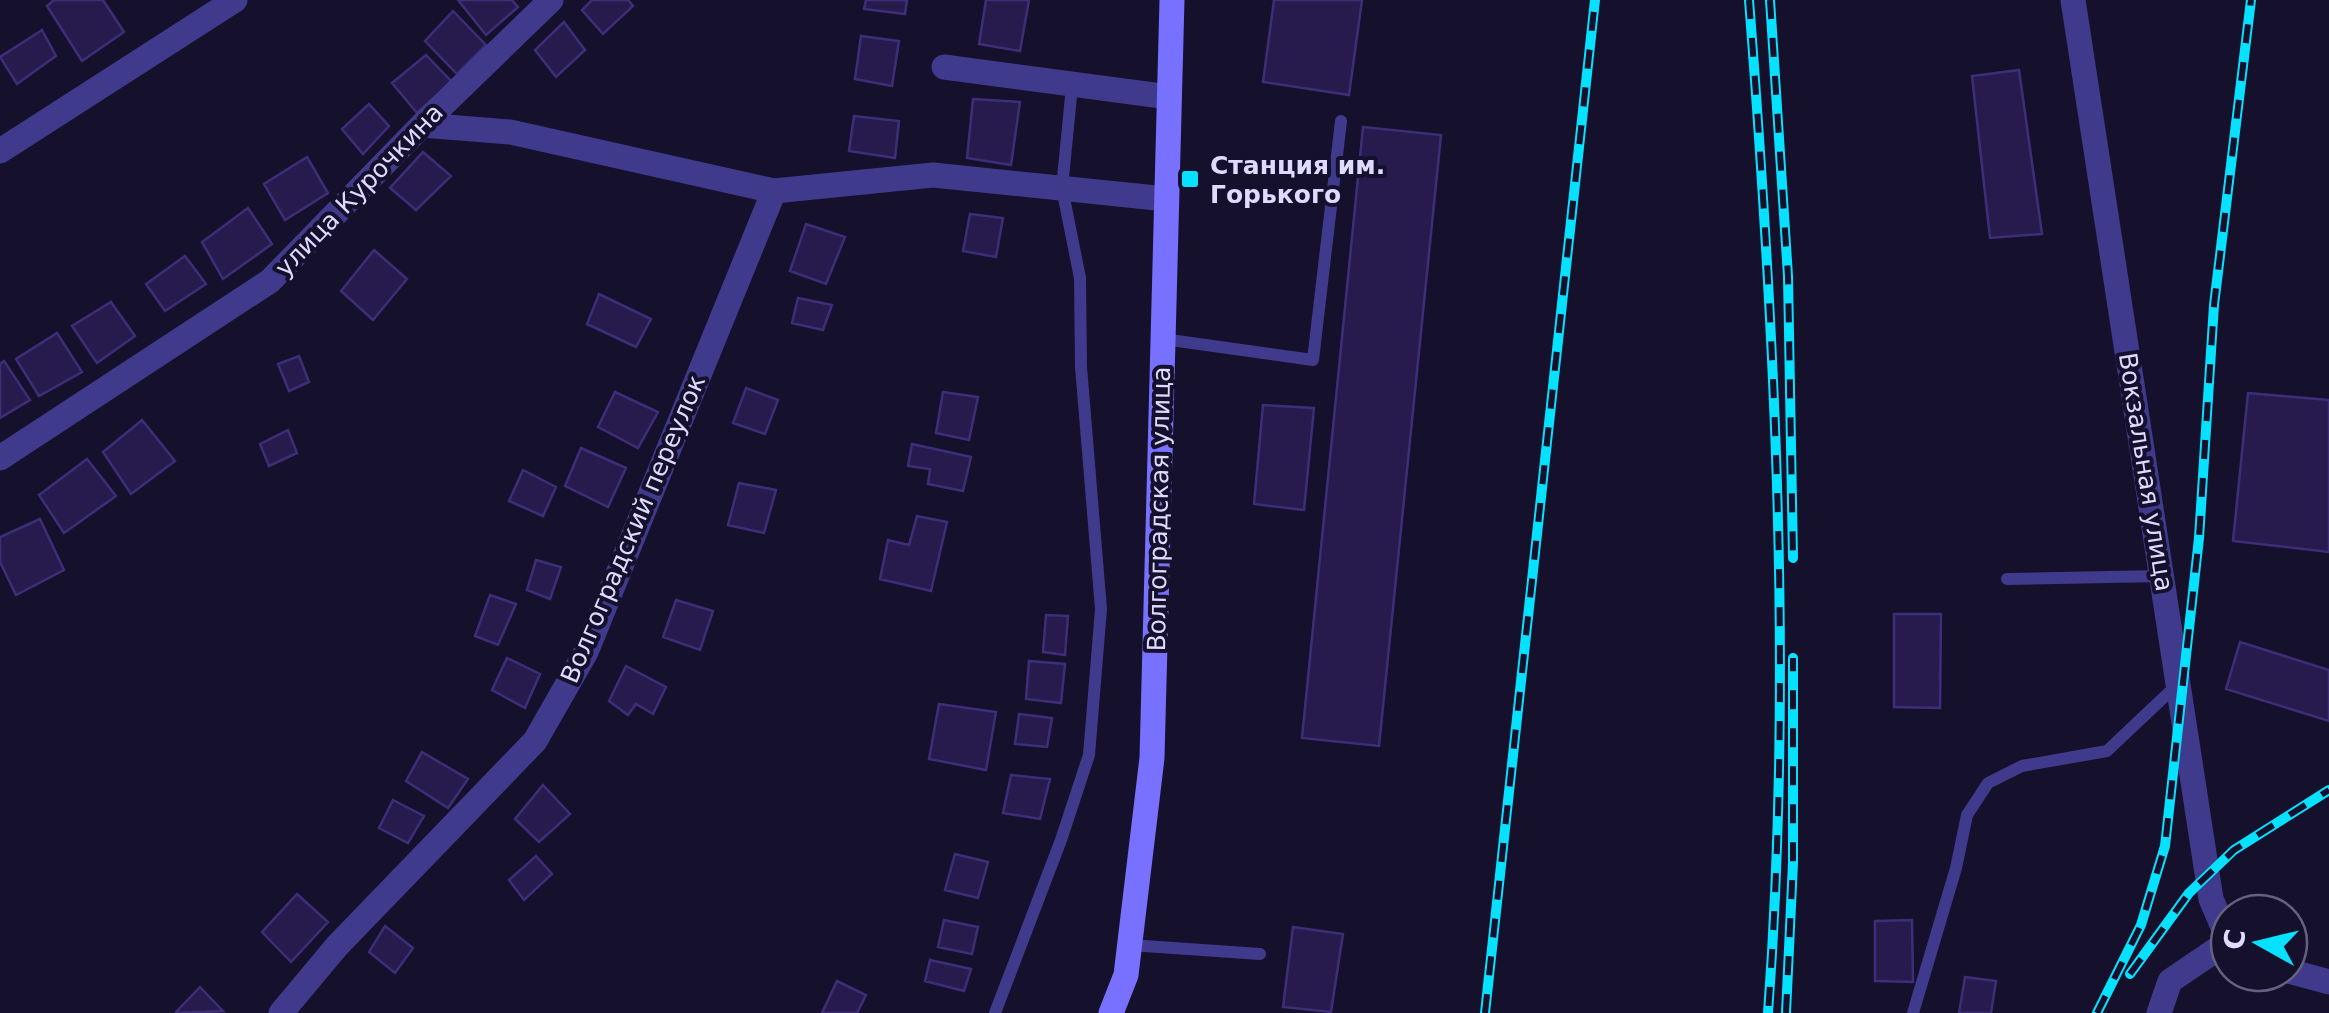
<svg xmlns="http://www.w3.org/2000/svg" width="2329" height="1013" font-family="'DejaVu Sans',sans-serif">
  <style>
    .building { fill: #271b4d; stroke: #3e2d79; stroke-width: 2.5 }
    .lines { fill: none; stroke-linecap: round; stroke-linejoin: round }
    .lane { stroke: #3f3a8b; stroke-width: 12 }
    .street { stroke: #3f3a8b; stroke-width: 25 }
    .secondary { stroke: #7871ff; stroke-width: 25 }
    .rail-casing { stroke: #06e1ff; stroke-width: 10 }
    .rail { stroke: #15102b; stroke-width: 6; stroke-dasharray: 19; stroke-linecap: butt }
    .poi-dot { fill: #06e1ff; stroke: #15102b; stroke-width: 4 }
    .labels { text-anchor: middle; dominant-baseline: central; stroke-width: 8; stroke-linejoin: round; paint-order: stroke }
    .poi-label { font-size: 25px; font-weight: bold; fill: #dfdaff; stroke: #15102b; text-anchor: start }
    .street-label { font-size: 25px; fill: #dfdaff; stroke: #15102b }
  </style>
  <rect width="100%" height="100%" fill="#15102b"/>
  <!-- building -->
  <path class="building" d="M 54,0 L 103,0 L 124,32 L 82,61 L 47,6 Z
    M 458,0 L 512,0 L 518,7 L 486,35 Z
    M 592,0 L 628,0 L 633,6 L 603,34 L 582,10 Z
    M 866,0 L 907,0 L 905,14 L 864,9 Z
    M 986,0 L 1029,0 L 1020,51 L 979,44 Z
    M 1274,0 L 1362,0 L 1349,95 L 1263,82 Z
    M 453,11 L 486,45 L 457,74 L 425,41 Z
    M 564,22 L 585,50 L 556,77 L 535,50 Z
    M 42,30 L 56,56 L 17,84 L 0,57 Z
    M 861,36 L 899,41 L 892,86 L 855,79 Z
    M 426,55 L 452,82 L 417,113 L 392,83 Z
    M 2019,70 L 2042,234 L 1990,238 L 1972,76 Z
    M 973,99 L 1020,102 L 1011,165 L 967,158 Z
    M 369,104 L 389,126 L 363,154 L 342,129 Z
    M 854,116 L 899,121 L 895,158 L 849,151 Z
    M 1363,127 L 1441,135 L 1379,746 L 1302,738 Z
    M 423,152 L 451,176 L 416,210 L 390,188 Z
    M 307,157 L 328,193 L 285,220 L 264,184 Z
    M 248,208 L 272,244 L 223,279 L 202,242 Z
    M 970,214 L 1003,218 L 996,257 L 963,251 Z
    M 806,224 L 845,237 L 826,284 L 790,271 Z
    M 374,250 L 407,279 L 373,320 L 341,291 Z
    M 185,256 L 206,284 L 165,311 L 146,284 Z
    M 599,294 L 651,319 L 636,347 L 587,324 Z
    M 798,298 L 832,305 L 823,330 L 792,323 Z
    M 111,302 L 135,336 L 97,363 L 72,326 Z
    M 57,333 L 82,372 L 39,396 L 16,359 Z
    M 299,356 L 309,382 L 289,391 L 278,364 Z
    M 4,361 L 30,400 L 0,418 L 0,364 Z
    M 746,388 L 778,400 L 765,434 L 733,423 Z
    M 615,392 L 658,412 L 638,448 L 598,427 Z
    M 943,392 L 978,397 L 969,440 L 936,433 Z
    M 2248,393 L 2329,400 L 2329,552 L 2233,541 Z
    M 1263,405 L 1314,408 L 1304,510 L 1254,504 Z
    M 142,420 L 175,461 L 131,494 L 103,452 Z
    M 288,430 L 297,453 L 269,466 L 260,444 Z
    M 912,444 L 971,457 L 963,491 L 928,484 L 930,469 L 908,466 Z
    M 581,448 L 626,468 L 608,507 L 565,486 Z
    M 87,459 L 116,496 L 64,533 L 39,495 Z
    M 523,470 L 556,487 L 543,516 L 509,501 Z
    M 739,483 L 776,490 L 764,533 L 728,525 Z
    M 917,516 L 947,522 L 931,591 L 880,579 L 888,540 L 909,545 Z
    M 40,519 L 64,570 L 16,595 L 0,562 L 0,537 Z
    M 536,560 L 561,567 L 550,599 L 527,590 Z
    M 490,595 L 516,604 L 498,645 L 475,636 Z
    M 676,600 L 713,611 L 700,650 L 663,637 Z
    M 1894,614 L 1941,614 L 1940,708 L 1894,707 Z
    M 1046,615 L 1068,616 L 1065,655 L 1043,652 Z
    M 2240,642 L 2329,670 L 2329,721 L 2226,689 Z
    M 507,658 L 540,674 L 525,708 L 492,690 Z
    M 1029,661 L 1065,664 L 1061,703 L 1026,699 Z
    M 626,666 L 666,687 L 653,714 L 636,704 L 628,715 L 609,701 Z
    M 939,704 L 996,712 L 986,770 L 929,759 Z
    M 1019,714 L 1052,718 L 1047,747 L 1015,744 Z
    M 422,752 L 468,779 L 448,808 L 406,781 Z
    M 1011,775 L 1050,779 L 1040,819 L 1003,813 Z
    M 543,785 L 570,814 L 539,842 L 515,819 Z
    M 393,800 L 424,816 L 408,843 L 379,828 Z
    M 955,854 L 988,862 L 978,898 L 945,890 Z
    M 536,856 L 552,874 L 524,900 L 509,880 Z
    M 297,894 L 328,922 L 291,962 L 262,932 Z
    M 944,920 L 978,927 L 972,954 L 938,947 Z
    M 1912,920 L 1913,982 L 1875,981 L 1875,921 Z
    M 385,926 L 413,948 L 395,973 L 369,952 Z
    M 1293,927 L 1343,934 L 1331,1012 L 1283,1007 Z
    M 930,960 L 971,969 L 964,991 L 925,981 Z
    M 1965,977 L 1996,981 L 1991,1013 L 1959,1013 Z
    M 837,981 L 866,995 L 857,1013 L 822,1013 Z
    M 200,987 L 223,1011 L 176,1013 L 176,1012 Z"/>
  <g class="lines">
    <!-- lane -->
    <path class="lane" d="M 1163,339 L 1313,360 L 1341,121
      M 2007,579 L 2162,576
      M 1130,945 L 1260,954
      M 995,1013 L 1061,840 L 1089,755 L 1101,609 L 1081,367 L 1080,278 L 1062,188 L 1072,86
      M 1913,1013 L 1956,868 L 1967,815 L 1988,783 L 2022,766 L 2107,751 L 2179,683"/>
    <!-- street -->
    <path class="street" d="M 2073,0 L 2211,899 L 2229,941
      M 944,67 L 1169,97
      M 422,125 L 510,132 L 774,191 L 933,175 L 1166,199
      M 0,151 L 235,0
      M 0,458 L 270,281 L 422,125 L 551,0
      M 2289,971 L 2329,982
      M 281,1013 L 337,946 L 535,741 L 586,652 L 774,191
      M 2159,1013 L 2170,981 L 2229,941"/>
    <!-- secondary -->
    <path class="secondary" d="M 1111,1013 L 1126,975 L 1152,758 L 1172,0"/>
    <defs>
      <path id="rail" d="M 1749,0 C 1775,337 1793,676 1768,1013
        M 1770,0 L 1788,276 L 1793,558
        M 2130,974 L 2189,893 L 2234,850 L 2329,790
        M 1485,1013 L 1595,0
        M 1786,1013 L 1793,863 L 1793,658
        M 2097,1013 L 2141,925 L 2165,846 L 2199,538 L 2214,305 L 2251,0"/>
    </defs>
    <!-- rail casing -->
    <use href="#rail" class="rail-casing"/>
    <!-- rail -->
    <use href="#rail" class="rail"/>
  </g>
  <!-- markers -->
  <rect class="poi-dot" x="1180" y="169" width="20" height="20" rx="5"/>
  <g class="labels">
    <!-- poi labels -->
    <g class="poi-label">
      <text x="1210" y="165">Станция им.<tspan x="1210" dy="29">Горького</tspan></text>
    </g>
    <!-- street labels -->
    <g class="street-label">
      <text transform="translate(359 190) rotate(-46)">улица Курочкина</text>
      <text transform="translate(2146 472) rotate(81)">Вокзальная улица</text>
      <text transform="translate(1159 509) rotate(-89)">Волгоградская улица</text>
      <text transform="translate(633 529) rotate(-67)">Волгоградский переулок</text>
    </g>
  </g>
  <!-- north arrow -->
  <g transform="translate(2259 943) rotate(278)"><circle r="48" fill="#15102b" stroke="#666180" stroke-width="2.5"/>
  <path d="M0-8L18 38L0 25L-18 38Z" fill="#06e1ff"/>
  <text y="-15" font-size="28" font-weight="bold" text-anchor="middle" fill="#dfdaff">С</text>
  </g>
</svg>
